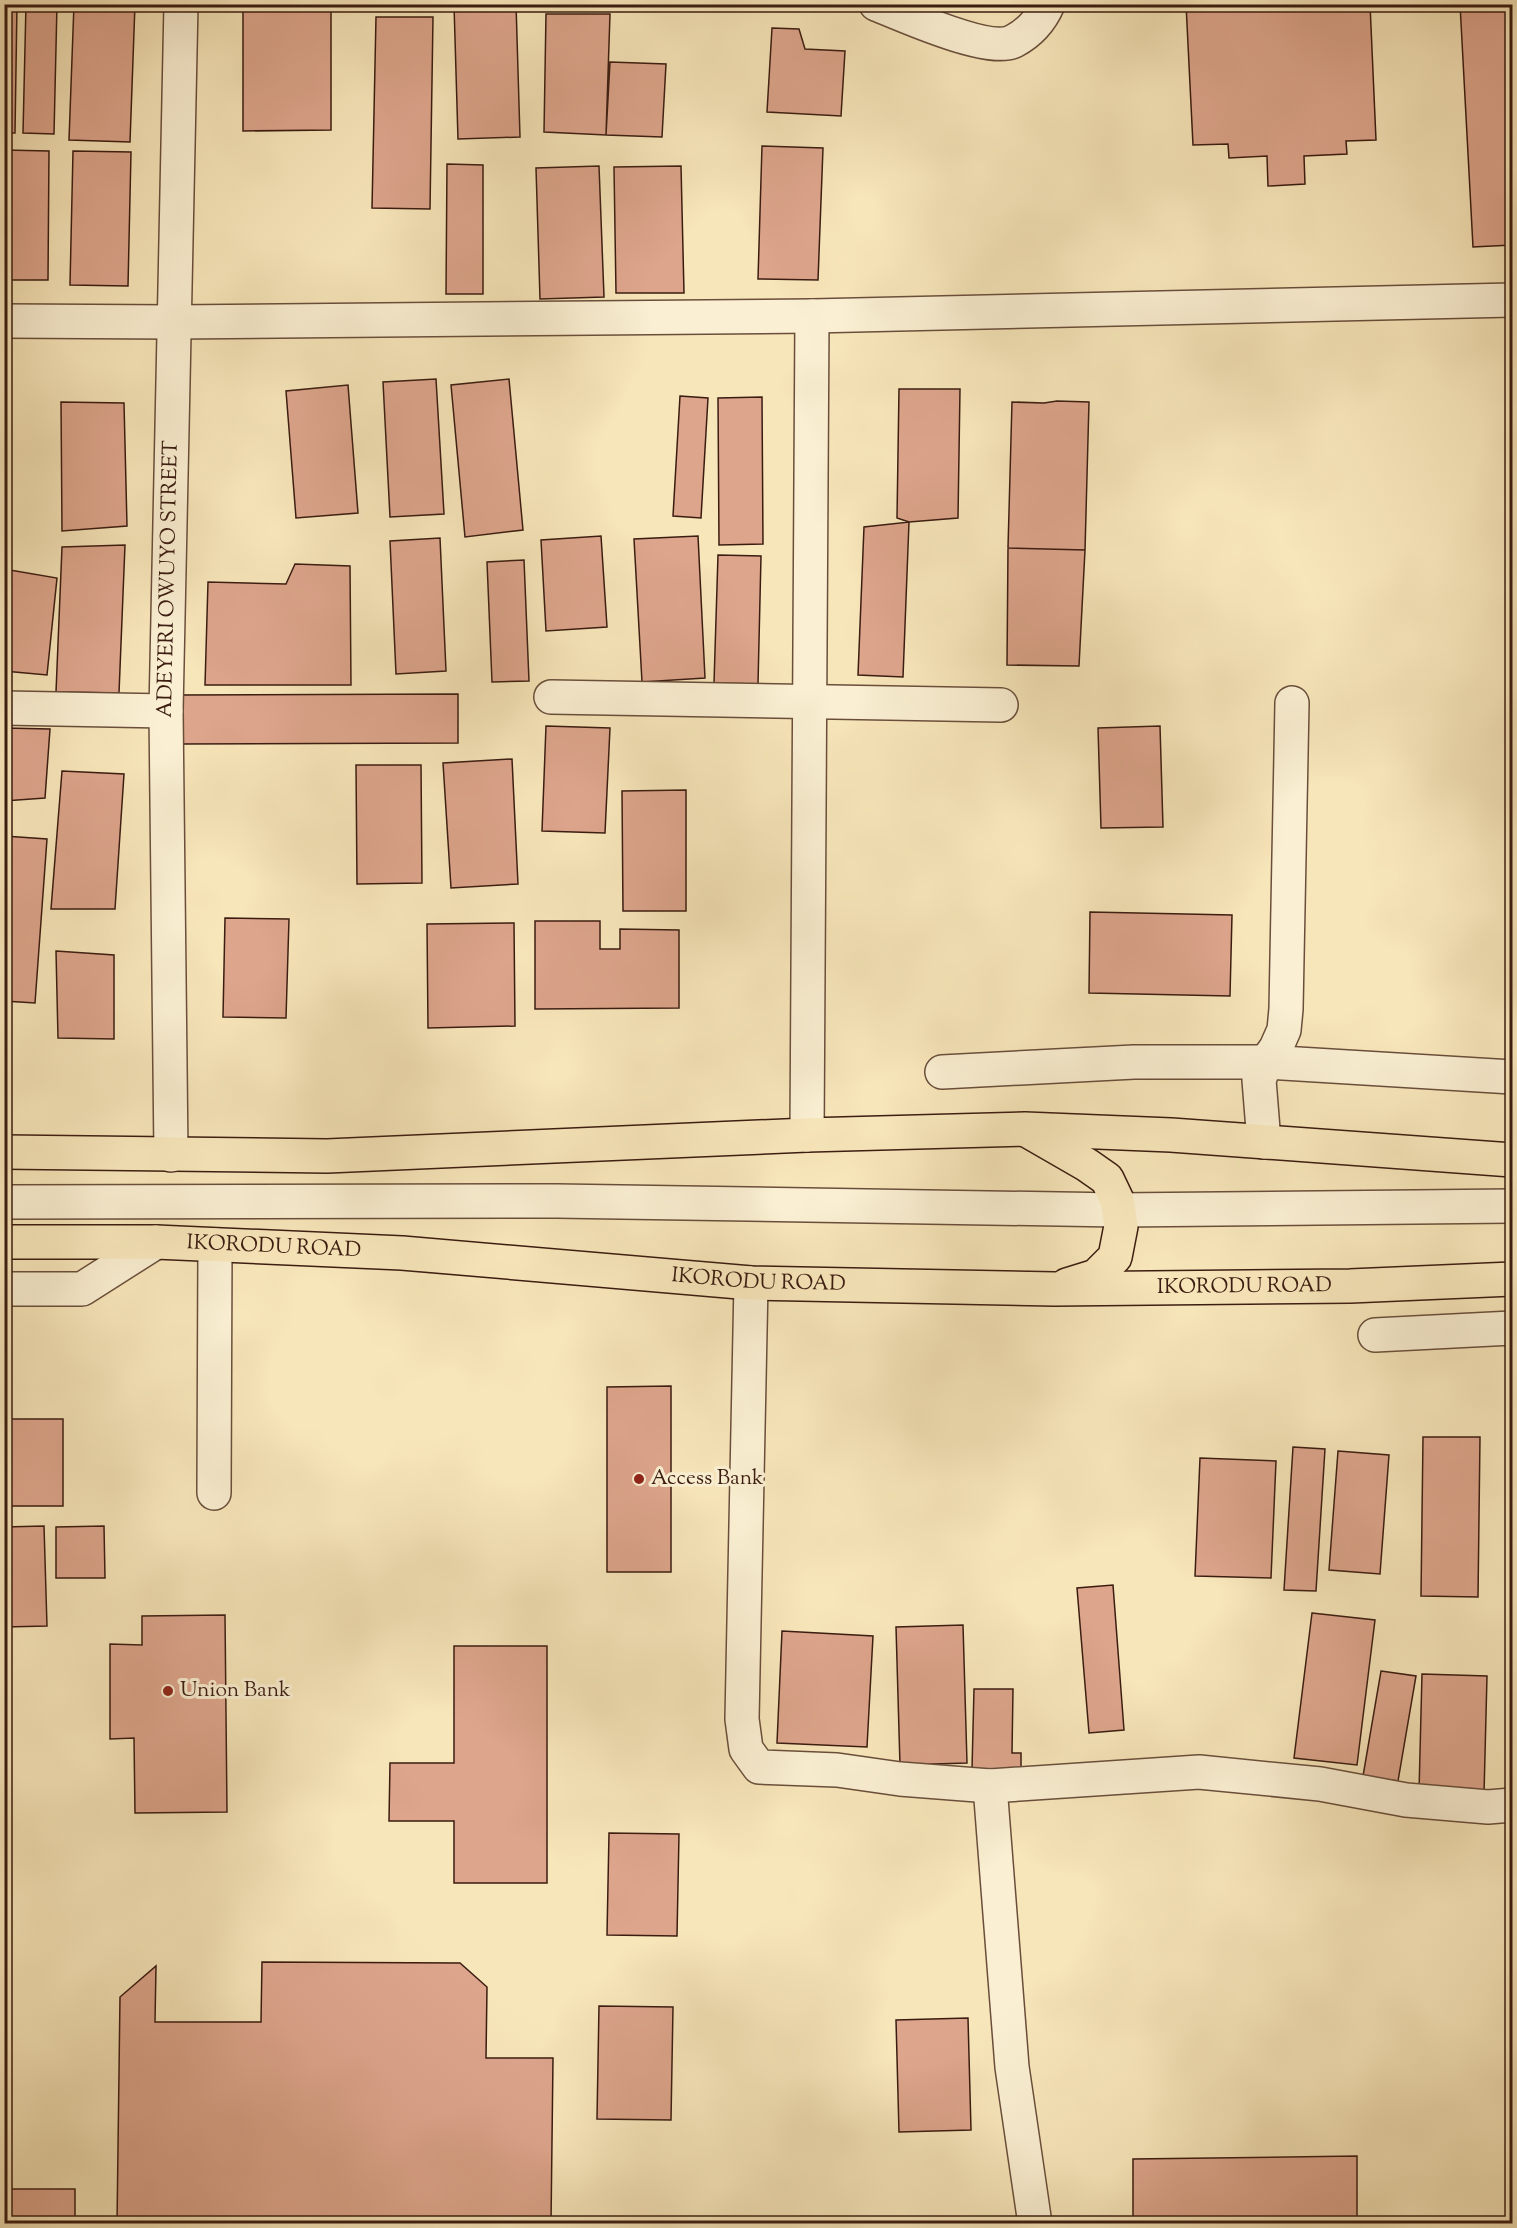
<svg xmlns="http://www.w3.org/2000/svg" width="1517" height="2228" font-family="'Sorts Mill Goudy',serif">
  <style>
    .building { fill: #dda58c; stroke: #3b1c11; stroke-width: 1.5 }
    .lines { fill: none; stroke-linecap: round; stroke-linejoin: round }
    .minor-casing { stroke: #6a4e3b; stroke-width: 36 }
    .highway-casing { stroke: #3b1c11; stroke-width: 36 }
    .minor { stroke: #faefd2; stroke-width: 33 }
    .highway { stroke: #f7e6ba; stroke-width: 33 }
    .poi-dot { fill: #8f2418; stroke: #faefd2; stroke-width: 2 }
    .labels { text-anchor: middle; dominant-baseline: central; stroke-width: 6; stroke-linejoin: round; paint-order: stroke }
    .street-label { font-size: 21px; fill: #3b1c11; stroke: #faefd2 }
    .poi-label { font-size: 21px; fill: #3b1c11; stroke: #faefd2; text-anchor: start }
  </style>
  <rect width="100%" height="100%" fill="#f7e6ba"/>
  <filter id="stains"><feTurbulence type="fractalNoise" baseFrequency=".00333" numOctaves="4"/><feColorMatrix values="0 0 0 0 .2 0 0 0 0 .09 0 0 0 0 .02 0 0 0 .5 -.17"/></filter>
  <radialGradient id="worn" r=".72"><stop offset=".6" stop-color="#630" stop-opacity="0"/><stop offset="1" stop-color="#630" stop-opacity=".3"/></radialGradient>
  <!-- building -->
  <path class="building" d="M 4,4 L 17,4 L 15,133 L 4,133 Z
    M 26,4 L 57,4 L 54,134 L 23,133 Z
    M 74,4 L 135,4 L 130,142 L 69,140 Z
    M 243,4 L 331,4 L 331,130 L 243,131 Z
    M 516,4 L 520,137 L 458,139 L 454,5 Z
    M 1186,4 L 1370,4 L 1376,140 L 1346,141 L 1347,154 L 1304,156 L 1305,184 L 1268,186 L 1267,156 L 1229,158 L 1228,144 L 1193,145 Z
    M 1460,4 L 1512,4 L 1512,245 L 1473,247 Z
    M 546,14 L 610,14 L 606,135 L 544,132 Z
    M 376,17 L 433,17 L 430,209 L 372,208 Z
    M 772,28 L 799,29 L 805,49 L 845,51 L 841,116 L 767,112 Z
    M 610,62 L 666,64 L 662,137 L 606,135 Z
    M 762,146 L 823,148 L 818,280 L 758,279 Z
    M 4,150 L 49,151 L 48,280 L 4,280 Z
    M 73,151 L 131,152 L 128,286 L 70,285 Z
    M 447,164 L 483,165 L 483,294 L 446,294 Z
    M 599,166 L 604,297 L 540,299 L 536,168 Z
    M 681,166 L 684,293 L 616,293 L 614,167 Z
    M 436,379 L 444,514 L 390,517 L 383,382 Z
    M 509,379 L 523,530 L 465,537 L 451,385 Z
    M 348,385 L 358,513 L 296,518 L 286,391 Z
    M 899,389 L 960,389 L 958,518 L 909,522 L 897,518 Z
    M 680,396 L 708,398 L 701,518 L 673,516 Z
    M 762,397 L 763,544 L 719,545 L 718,398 Z
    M 1057,401 L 1089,402 L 1085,550 L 1008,548 L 1012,402 L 1044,403 Z
    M 61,402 L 124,403 L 127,526 L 62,531 Z
    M 909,522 L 903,677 L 858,675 L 864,527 Z
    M 601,536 L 607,627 L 546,631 L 541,540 Z
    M 698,536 L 705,678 L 642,682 L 634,539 Z
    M 440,538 L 446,671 L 396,674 L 390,541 Z
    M 125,545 L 119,693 L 56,692 L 62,547 Z
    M 1008,548 L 1085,550 L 1079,666 L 1007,665 Z
    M 718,555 L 761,556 L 758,684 L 714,683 Z
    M 524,560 L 529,681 L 492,682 L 487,562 Z
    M 295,564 L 350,566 L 351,685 L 205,685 L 208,582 L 286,584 Z
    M 4,569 L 57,578 L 47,675 L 4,671 Z
    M 458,694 L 458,743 L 180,744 L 180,695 Z
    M 546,726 L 610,728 L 605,833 L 542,831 Z
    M 1160,726 L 1163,827 L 1101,828 L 1098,728 Z
    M 4,728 L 50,729 L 45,798 L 4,801 Z
    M 512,759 L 518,884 L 451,888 L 443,763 Z
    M 356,765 L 421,765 L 422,883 L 357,884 Z
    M 62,771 L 124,774 L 115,909 L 51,909 Z
    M 686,790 L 686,911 L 623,911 L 622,791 Z
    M 4,836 L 47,839 L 35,1003 L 4,1001 Z
    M 1090,912 L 1232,915 L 1230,996 L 1089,993 Z
    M 225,918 L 289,919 L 286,1018 L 223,1017 Z
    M 535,921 L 600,921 L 600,949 L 620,949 L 620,929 L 679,930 L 679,1008 L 535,1009 Z
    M 514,923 L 515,1026 L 428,1028 L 427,924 Z
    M 56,951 L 114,955 L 114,1039 L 58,1038 Z
    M 671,1386 L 671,1572 L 607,1572 L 607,1387 Z
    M 4,1419 L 63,1419 L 63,1506 L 4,1506 Z
    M 1510,1429 L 1512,1429 L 1512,1466 L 1511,1466 Z
    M 1423,1437 L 1480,1437 L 1478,1597 L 1421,1596 Z
    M 1293,1447 L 1325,1449 L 1316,1591 L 1284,1590 Z
    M 1338,1451 L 1389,1455 L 1380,1574 L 1329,1570 Z
    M 1200,1458 L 1276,1461 L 1271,1578 L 1195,1576 Z
    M 44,1526 L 47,1626 L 4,1627 L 4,1527 Z
    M 104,1526 L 105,1578 L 56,1578 L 56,1527 Z
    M 1113,1585 L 1124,1730 L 1089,1733 L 1077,1588 Z
    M 1312,1613 L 1375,1620 L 1357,1765 L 1294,1758 Z
    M 225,1615 L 227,1812 L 135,1813 L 134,1738 L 110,1739 L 110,1644 L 142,1645 L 142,1616 Z
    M 963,1625 L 967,1763 L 900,1765 L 896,1627 Z
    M 782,1631 L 873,1636 L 867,1747 L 777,1743 Z
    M 454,1646 L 547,1646 L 547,1883 L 454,1883 L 454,1821 L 389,1821 L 390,1763 L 454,1763 Z
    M 1381,1671 L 1416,1676 L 1398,1781 L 1363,1776 Z
    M 1422,1674 L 1487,1676 L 1484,1794 L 1419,1792 Z
    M 974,1689 L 1013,1689 L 1012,1753 L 1021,1753 L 1021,1770 L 972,1769 Z
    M 609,1833 L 679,1834 L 677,1936 L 607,1935 Z
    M 262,1962 L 460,1963 L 487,1987 L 486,2058 L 553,2058 L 551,2224 L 117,2224 L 120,1997 L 156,1966 L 155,2022 L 261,2022 Z
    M 599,2006 L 673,2007 L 671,2120 L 597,2119 Z
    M 968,2018 L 971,2130 L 899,2132 L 896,2020 Z
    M 1357,2156 L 1357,2224 L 1133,2224 L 1133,2159 Z
    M 4,2189 L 75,2189 L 75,2224 L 4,2224 Z"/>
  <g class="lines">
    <defs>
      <g id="minor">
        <path d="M 876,4 C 903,15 990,54 1014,41 C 1029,33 1041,20 1048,4"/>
        <path d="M 4,321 L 175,322 L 812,316 L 1512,300"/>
        <path d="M 551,697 L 1001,705"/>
        <path d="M 4,708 L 166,711"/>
        <path d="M 942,1072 L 1134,1062 L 1266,1062 L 1512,1077"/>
        <path d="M 807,1135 L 812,316"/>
        <path d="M 1264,1142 L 1259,1080 L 1266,1062 L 1276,1048 L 1284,1030 L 1286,1009 L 1292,703"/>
        <path id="s1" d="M 171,1155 L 166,711 L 181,4"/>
        <path d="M 4,1202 L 557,1201 L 1118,1210 L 1512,1206"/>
        <path d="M 751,1283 L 742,1719 L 746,1749 L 759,1767 L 837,1770 L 900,1779 L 990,1786 L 1199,1772 L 1320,1784 L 1406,1800 L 1488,1807 L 1512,1805"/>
        <path d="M 4,1289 L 82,1289 L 156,1242"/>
        <path d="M 1375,1335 L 1512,1328"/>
        <path d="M 214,1493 L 215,1245"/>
        <path d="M 990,1786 L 1012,2067 L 1035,2224"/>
      </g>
      <g id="highway">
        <path d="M 1028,1131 L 1087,1165 L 1107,1179 L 1117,1200 L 1121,1226 L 1115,1257 L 1096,1276 L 1067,1285"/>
        <path d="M 4,1152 L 327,1156 L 807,1135 L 1025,1129 L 1171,1135 L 1512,1160"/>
        <path id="s2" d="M 4,1242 L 156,1242 L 402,1253 L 751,1283 L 1054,1289 L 1350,1286 L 1512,1279"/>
      </g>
    </defs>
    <!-- minor casing -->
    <use href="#minor" class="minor-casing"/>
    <!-- highway casing -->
    <use href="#highway" class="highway-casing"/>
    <!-- minor -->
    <use href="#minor" class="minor"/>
    <!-- highway -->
    <use href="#highway" class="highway"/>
  </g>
  <!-- markers -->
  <g class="poi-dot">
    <circle cx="639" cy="1479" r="6"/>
    <circle cx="168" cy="1691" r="6"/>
  </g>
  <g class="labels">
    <!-- street labels -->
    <g class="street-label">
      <text stroke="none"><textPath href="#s1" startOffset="576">ADEYERI OWUYO STREET</textPath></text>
      <text stroke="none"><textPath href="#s2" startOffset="270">IKORODU ROAD</textPath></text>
      <text stroke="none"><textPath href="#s2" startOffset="756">IKORODU ROAD</textPath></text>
      <text stroke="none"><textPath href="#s2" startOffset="1242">IKORODU ROAD</textPath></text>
    </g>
    <!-- poi labels -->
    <g class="poi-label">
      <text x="651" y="1479">Access Bank</text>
      <text x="180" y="1691">Union Bank</text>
    </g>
  </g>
  <!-- margin -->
  <rect width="1517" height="2228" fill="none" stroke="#f7e6ba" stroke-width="24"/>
  <rect x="6" y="6" width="1505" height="2216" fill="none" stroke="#3b1c11" stroke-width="3"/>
  <rect x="12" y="12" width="1493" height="2204" fill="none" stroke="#3b1c11" stroke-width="1.5"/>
  <rect width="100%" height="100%" filter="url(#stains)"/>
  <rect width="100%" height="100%" fill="url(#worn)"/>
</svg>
